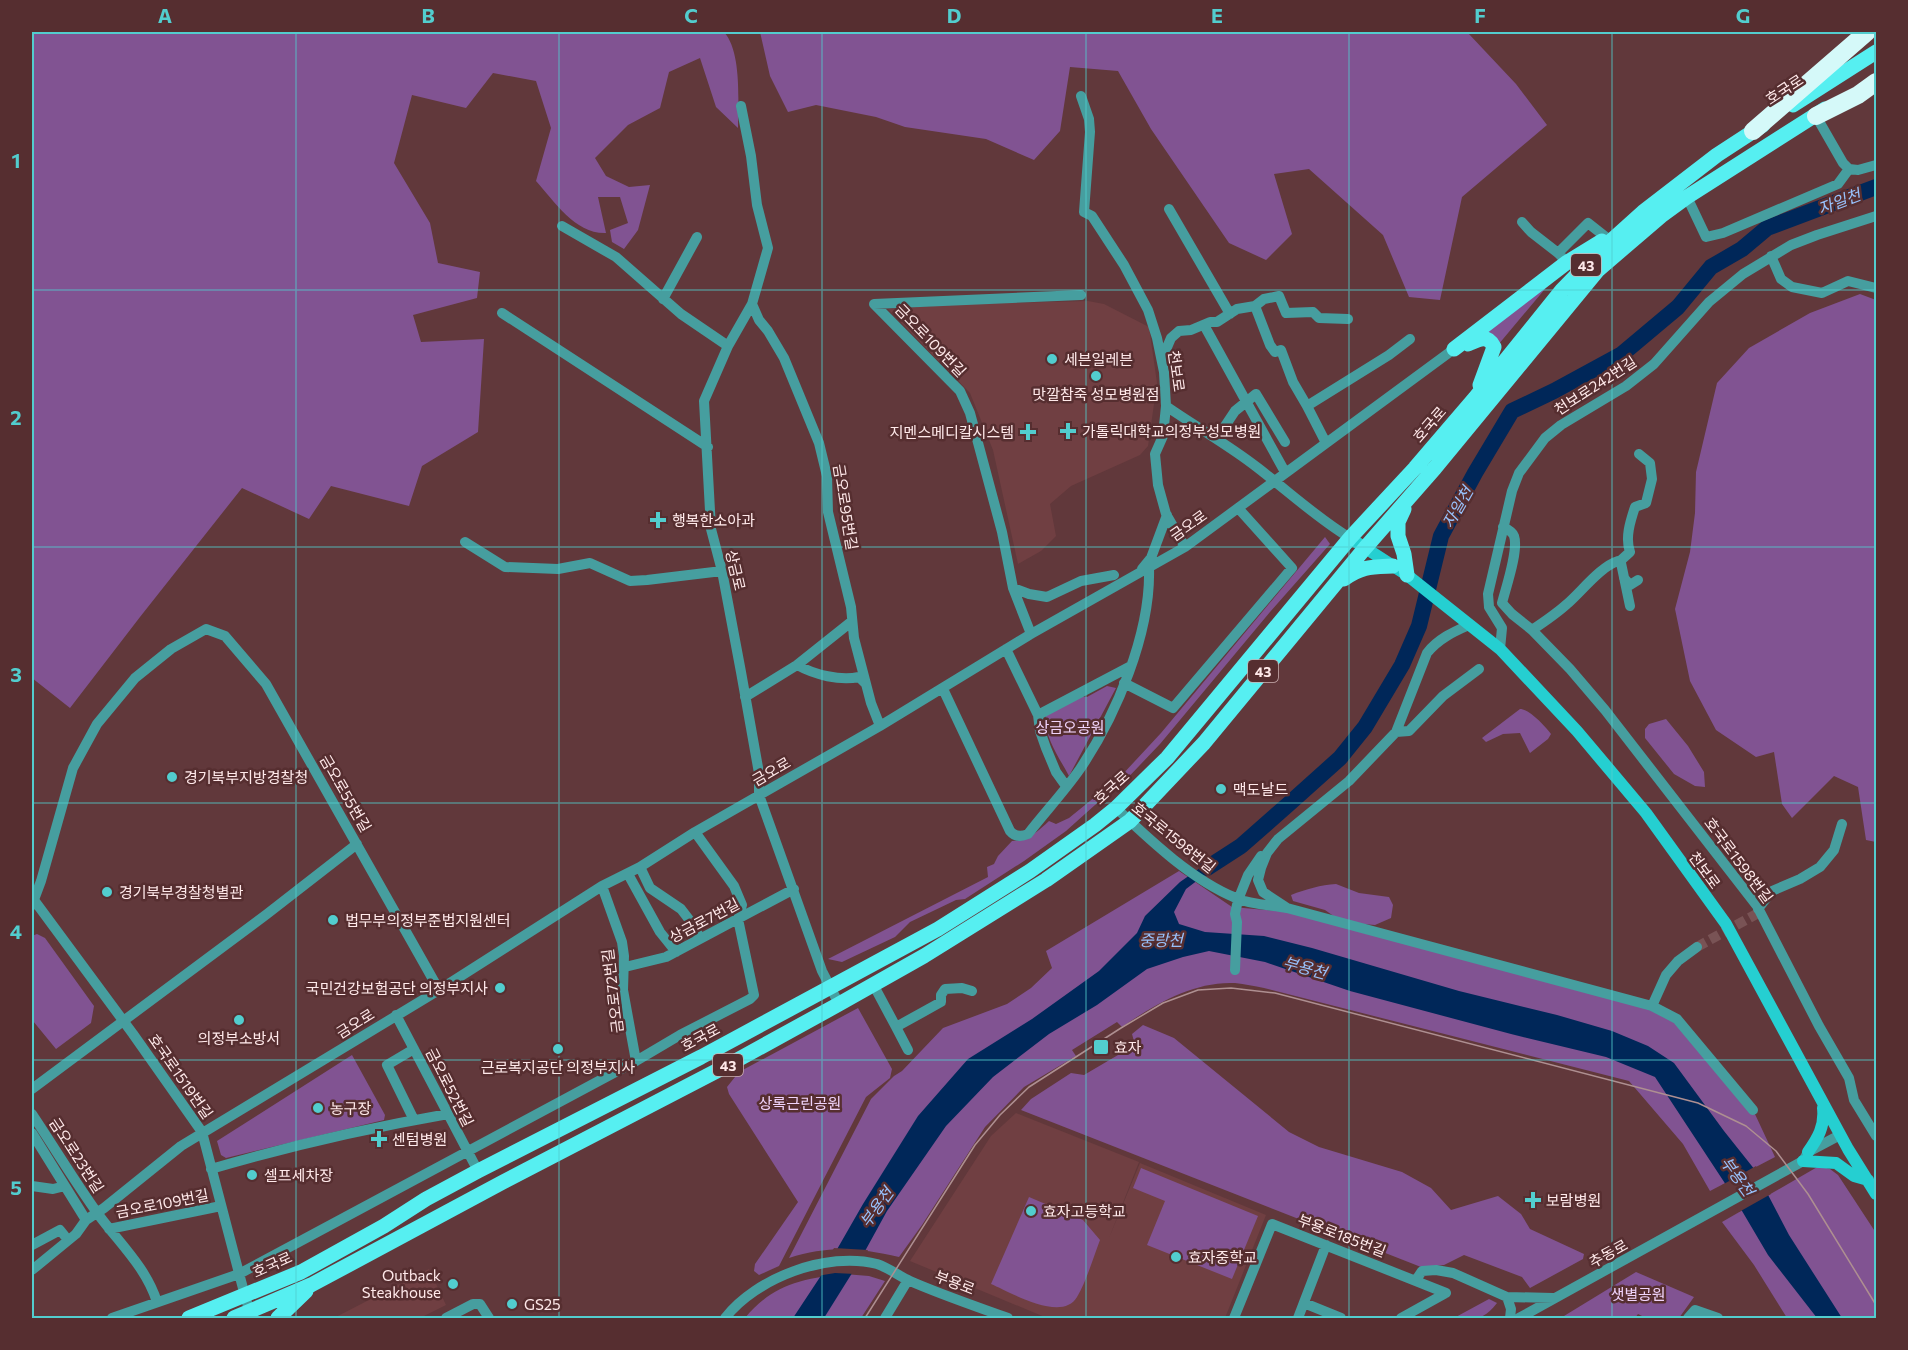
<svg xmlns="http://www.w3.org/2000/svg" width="1908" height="1350" font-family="Commissioner,'Noto Sans KR',sans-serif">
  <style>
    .built { fill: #703f42 }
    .green { fill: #815392 }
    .water { fill: #002759 }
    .pier { fill: #61383b }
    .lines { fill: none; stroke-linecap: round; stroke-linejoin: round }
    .river { stroke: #002759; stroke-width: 16 }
    .street-tunnel { stroke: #795355; stroke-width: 10; stroke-dasharray: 10 5; stroke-linecap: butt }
    .street { stroke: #469e9f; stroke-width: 10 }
    .secondary { stroke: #25cfd1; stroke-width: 12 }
    .primary { stroke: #56eff1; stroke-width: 15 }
    .highway { stroke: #d5f9f9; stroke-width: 18 }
    .tram { stroke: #ae8f91; stroke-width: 1.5 }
    .grid { fill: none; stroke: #52cdce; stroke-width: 1.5; stroke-opacity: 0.55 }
    .poi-dot { fill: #52cdce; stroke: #562e30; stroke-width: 2 }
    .labels { text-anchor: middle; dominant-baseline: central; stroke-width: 5; stroke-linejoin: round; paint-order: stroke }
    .shield { fill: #562e30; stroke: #ccb1b2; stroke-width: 1.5 }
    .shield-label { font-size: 14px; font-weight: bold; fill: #ffe9ea }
    .street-label { font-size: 15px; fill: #ffe9ea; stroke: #562e30 }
    .poi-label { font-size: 15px; fill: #ffe9ea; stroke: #562e30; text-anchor: start }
    .park-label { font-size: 15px; fill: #f1d4fc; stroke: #562e30 }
    .water-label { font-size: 16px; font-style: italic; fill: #98c2fc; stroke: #562e30 }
    .neatline { fill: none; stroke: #52cdce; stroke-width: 2 }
    .grid-label { font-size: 20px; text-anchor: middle; font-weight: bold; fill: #52cdce }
  </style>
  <rect width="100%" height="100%" fill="#61383b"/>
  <!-- built -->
  <path class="built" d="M 1088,301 L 1104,304 L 1149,327 L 1157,383 L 1148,446 L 1140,455 L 1071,486 L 1050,504 L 1056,536 L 1041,551 L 1018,564 L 993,450 L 970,393 L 888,309 L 963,304 Z
    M 1016,1113 L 1139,1162 L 1109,1238 L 1140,1163 L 1266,1215 L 1225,1318 L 1047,1318 L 910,1261 L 991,1136 Z
    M 429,1269 L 446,1305 L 420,1318 L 334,1318 Z"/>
  <!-- green -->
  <path class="green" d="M 32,32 L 724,32 C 742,52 738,102 738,128 L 716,107 L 700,58 L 669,72 L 660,108 L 628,125 L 595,158 L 606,176 L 629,187 L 650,185 L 638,230 L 624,249 L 612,242 L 610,230 L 628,223 L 620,197 L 598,197 L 606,233 C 575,234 555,202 536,181 L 551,128 L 536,81 L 493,73 L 466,108 L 412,95 L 394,163 L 430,223 L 438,263 L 480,272 L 477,298 L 413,315 L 421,342 L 484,339 L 478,432 L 422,466 L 409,506 L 331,486 L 309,519 L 242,488 L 140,617 L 70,708 L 32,678 Z
    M 760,32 L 1468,32 L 1468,33 L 1516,84 L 1547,125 L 1462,197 L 1440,300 L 1409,297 L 1383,235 L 1309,169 L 1274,174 L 1292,234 L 1266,260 L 1229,243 L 1151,129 L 1118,71 L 1070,67 L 1060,131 L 1034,160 L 986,139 L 905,127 L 876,117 L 816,105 L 788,112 L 770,76 Z
    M 1550,283 L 1498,345 L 1483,331 Z
    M 1860,294 L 1876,300 L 1876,842 L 1866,840 L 1858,787 L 1834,776 L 1792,818 L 1782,804 L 1774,752 L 1756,757 L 1716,730 L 1690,681 L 1675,609 L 1690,552 L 1695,513 L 1696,472 L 1717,383 L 1749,348 L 1810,313 Z
    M 1325,537 L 1330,544 L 1270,612 L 1160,744 L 1119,787 L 1095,805 L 1066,831 L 1024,861 L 965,899 L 956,900 L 910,922 L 895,937 L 842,962 L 828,959 L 988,877 L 987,867 L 994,864 L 998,856 L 1012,841 C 1028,841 1038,831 1049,821 L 1056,824 L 1069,818 L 1122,775 L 1161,733 Z
    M 1107,686 L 1116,688 L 1069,776 C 1059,757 1043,736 1046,714 L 1079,696 L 1087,697 Z
    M 1520,709 C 1529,709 1545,726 1551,734 L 1548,739 L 1530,753 L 1520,733 L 1503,734 L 1486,742 L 1482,738 Z
    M 1666,719 L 1688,746 L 1704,772 L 1705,787 L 1695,786 L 1674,774 L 1645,738 L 1645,729 L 1649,724 Z
    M 1179,871 L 1232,907 L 1289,912 L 1646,1007 L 1676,1020 L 1754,1112 L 1775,1157 L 1710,1191 L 1683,1144 L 1629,1081 L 1264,988 C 1254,986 1245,984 1235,983 C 1194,981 1155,1004 1122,1027 L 1117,1022 L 1072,1050 L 1076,1056 L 1024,1087 L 985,1127 L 922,1225 L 899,1257 C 859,1248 829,1245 789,1258 L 871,1099 L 894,1076 L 902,1071 L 943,1028 L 1007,1004 L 1031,988 L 1052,968 L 1046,951 Z
    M 1336,884 L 1359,893 L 1389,897 L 1393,905 L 1391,918 L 1375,925 L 1363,924 L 1335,917 L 1325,910 L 1293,901 L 1291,895 C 1306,889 1321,885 1336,884 Z
    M 37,934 L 45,938 L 94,1006 L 91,1023 L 56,1049 L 33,1021 L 32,1022 L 32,936 Z
    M 858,1008 L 892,1069 L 890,1078 L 866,1097 L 779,1266 L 759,1275 L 754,1271 L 755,1264 L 798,1202 L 729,1094 L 727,1087 L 739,1072 Z
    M 1143,1025 L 1174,1038 L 1289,1132 L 1319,1147 L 1402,1172 L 1431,1188 L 1451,1210 L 1498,1196 L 1521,1214 L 1530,1229 L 1584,1254 L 1583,1259 L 1530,1288 L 1522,1277 L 1464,1255 L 1444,1265 L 1421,1267 L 1021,1110 L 1031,1099 L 1071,1073 L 1084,1075 L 1135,1045 L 1132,1034 Z
    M 352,1055 L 385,1115 L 384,1120 L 226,1158 L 221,1155 L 217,1141 Z
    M 1819,1166 L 1830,1169 L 1838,1175 L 1876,1233 L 1876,1318 L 1787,1318 L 1754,1265 L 1722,1222 Z
    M 1141,1168 L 1258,1216 L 1232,1279 L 1147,1245 L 1165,1201 L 1133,1188 Z
    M 1029,1197 L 1083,1220 L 1100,1240 C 1093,1258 1087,1280 1077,1297 C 1062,1323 1010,1292 991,1284 Z
    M 1636,1272 L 1694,1297 L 1679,1318 L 1646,1318 L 1638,1314 L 1635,1318 L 1563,1318 L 1564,1316 Z
    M 844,1274 L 869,1276 L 885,1281 L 861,1318 L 745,1318 C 772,1285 803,1278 844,1274 Z
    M 1489,1299 L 1497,1303 C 1483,1321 1475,1319 1454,1318 Z"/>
  <!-- water -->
  <path class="water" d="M 1223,852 L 1227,858 L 1186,889 L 1174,912 L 1179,924 L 1205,932 L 1264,936 L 1312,948 L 1459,991 L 1557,1015 L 1612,1031 L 1648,1046 L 1674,1063 L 1724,1131 L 1755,1170 L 1789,1235 L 1842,1318 L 1817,1318 L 1768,1255 L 1732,1194 L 1655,1077 L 1606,1057 L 1511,1034 L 1350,991 L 1265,962 L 1209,951 L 1183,957 L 1147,969 L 1097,1005 L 1049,1034 L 993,1077 L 946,1126 L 887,1211 L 859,1262 L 824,1318 L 793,1318 L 828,1265 L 863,1204 L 918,1116 L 968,1059 L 1032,1019 L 1099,971 L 1137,933 L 1145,916 L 1180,882 Z"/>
  <!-- pier -->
  <path class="pier" d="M 1756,1166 L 1771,1194 L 1739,1212 L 1722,1185 Z
    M 834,1248 L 868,1250 L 855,1274 L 835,1273 L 817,1276 Z"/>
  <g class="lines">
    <!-- river -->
    <path class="river" d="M 1207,868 L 1241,846 L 1291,802 L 1340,758 L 1365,727 L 1402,665 L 1419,626 L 1441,536 L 1475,473 L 1512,411 L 1554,391 L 1622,354 L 1678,307 L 1711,267 L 1742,249 L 1767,228 L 1876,187"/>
    <!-- street-tunnel -->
    <path class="street-tunnel" d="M 1697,947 L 1760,912"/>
    <!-- street -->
    <path class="street" d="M 1081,96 L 1089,119 L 1090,132 L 1084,212 L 1092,216 L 1124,265 L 1148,310 L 1157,338 L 1164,372 L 1166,406 L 1163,436 L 1155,454 L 1158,485 L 1166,514 L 1185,547
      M 741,106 L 751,156 L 757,205 L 768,248 L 752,304 L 728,346 L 704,401 L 711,529 L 722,571 L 741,672 L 759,773 L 759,795 L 822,971 L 839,1004
      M 1816,116 L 1843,163 L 1849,169 L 1858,170 L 1876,165
      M 1687,197 L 1706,237 L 1723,233 L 1838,184 L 1849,169
      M 1169,209 L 1230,314
      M 1522,222 L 1531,232 L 1558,253 L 1562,257
      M 562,226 L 616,257 L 681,314 L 728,346
      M 1558,253 L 1588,223 L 1607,238
      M 1771,256 L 1781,279 L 1792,287 L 1822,293 L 1848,281 L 1876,288
      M 663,299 L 697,237
      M 752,304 L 759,320 L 768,331 L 784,358 L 819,443 L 827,476 L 828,512 L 851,607 L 854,638 L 871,703 L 880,726
      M 1255,306 L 1264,299 L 1279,296 L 1286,313 L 1313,312 L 1319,318 L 1348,319
      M 502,313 L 708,447
      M 1204,325 L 1285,472
      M 1162,359 L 1171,338 L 1179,331 L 1191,330 L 1210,322 L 1217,322 L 1237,309 L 1255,306 L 1270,345 L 1275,352 L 1281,350 L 1293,382 L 1307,406 L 1326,443
      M 1166,406 C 1196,427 1229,445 1258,468 C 1289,492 1317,518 1350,538
      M 1307,406 L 1389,355 L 1410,339
      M 1217,438 L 1235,411 L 1256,394 L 1285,442
      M 1503,527 C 1507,529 1512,531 1514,536 C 1519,550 1506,587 1502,603 L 1512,614 L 1532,630 L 1570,669 L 1605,710 L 1757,906 L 1819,1026 L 1849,1078 L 1854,1100 L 1876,1136
      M 465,542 L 505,567 L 558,569 L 590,563 L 630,581 L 647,580 L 722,571
      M 1619,562 L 1630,552 C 1625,538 1630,522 1635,507 L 1646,503 L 1652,479 L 1650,463 L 1639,454
      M 1142,569 L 1151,558 L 1167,515
      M 1624,578 L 1630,585 L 1638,580
      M 1013,588 L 1029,594 L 1047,597 L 1081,581 L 1114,575
      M 1532,630 C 1544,622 1556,614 1567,604 C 1581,592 1601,566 1618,561 L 1621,563 L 1630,606
      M 1031,634 L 1013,588 L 1002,532 L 970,413 L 960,391 L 874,304 L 1081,295
      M 1006,649 L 1038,715 L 1040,731 L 1046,748 L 1056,772 L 1066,786
      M 1500,649 L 1502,628 L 1489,607 L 1488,594 L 1512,491 L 1519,473 L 1545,438 L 1561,425 L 1626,386 L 1654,364 L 1709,302 L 1743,274 L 1791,245 L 1817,235 L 1876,216
      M 797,665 C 815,675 840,681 859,677 L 865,683
      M 1124,683 L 1173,708 L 1292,568 L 1238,508
      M 943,689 L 1010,831 C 1015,837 1021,837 1028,834 C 1045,812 1064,792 1080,769 C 1116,716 1151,633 1149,568
      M 745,697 L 797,665 L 851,622
      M 1038,715 L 1131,666
      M 1396,732 L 1427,653 C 1438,639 1453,632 1469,625
      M 1116,808 C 1151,841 1192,880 1236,898 C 1251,905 1270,905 1287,908 L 1263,892 L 1258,880 L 1261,868 L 1267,853 L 1278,839 L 1349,781 L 1396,732 L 1409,731 L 1443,696 L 1479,669
      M 640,867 L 650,888 L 681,909 L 691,922 L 700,938
      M 628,874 L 660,932 L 676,952
      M 602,886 L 622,942 L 624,956 L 623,990 L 636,1061 L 680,1035 L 750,999 L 754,995 L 738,919 L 742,905 L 734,886 L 695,832
      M 34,900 L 133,1034 L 202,1132 L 245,1296 L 250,1313 L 254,1318
      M 32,905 L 41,881 L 73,768 L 97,724 L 135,678 L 171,649 L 206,629 L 225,636 L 266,684 L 439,990
      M 1287,908 L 1652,1006 L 1666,975 L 1678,961 L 1697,947
      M 1758,909 L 1772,891 L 1800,879 L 1820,867 L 1834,850 L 1842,824
      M 625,967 L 666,957 L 794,889
      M 1235,970 L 1237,922 L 1235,914 L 1238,900 L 1248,875 L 1261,856
      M 873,984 L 896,1027 L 941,1002 L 941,995 L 945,989 L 962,988 L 972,991
      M 1652,1006 L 1677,1019 L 1753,1110
      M 396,1015 L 478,1171
      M 896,1027 L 908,1050
      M 414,1049 L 387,1065 L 414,1120
      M 32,1089 L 267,914 L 357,844
      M 32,1114 C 54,1147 75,1182 98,1214 C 119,1243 146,1267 157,1302
      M 32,1133 L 86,1220
      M 211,1169 C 289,1146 368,1128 448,1114
      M 32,1186 L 53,1189 L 65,1186
      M 109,1229 L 221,1206
      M 32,1245 L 60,1230 L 68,1240
      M 32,1270 L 76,1234 L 86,1220 L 104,1208 L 181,1146 L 439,990 L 602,886 L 640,867 L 695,832 L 880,726 L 1031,634 L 1185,547 L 1454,349
      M 1416,1280 L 1422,1271 L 1436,1270 L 1453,1273 L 1507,1297 L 1553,1298
      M 1507,1297 L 1511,1309 L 1510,1318
      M 1304,1303 L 1341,1318
      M 112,1318 L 239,1274 L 636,1061
      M 446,1318 L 473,1304 L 480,1304 L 489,1318
      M 725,1318 C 756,1278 827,1251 877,1264 C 889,1268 899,1276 910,1281 C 942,1295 975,1306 1008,1318
      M 885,1318 L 908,1280
      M 1234,1318 L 1272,1224 L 1446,1293
      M 1298,1318 L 1326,1245
      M 1401,1318 L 1446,1293
      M 1519,1318 L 1803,1161 L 1808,1152 L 1840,1135
      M 1688,1318 L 1695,1310 L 1718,1318"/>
    <!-- secondary -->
    <path class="secondary" d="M 1350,538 L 1407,575 L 1500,649 L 1577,731 L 1646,813 L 1726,924 L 1848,1149 L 1876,1194
      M 1808,1152 C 1818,1138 1825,1126 1823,1108
      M 1803,1161 L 1836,1163 L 1854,1176 L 1868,1180"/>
    <!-- primary -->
    <path class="primary" d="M 1793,105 L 1876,52
      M 1468,344 C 1479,339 1488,334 1494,347 L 1480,385
      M 1454,349 L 1566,263 L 1602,241
      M 1404,509 L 1398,522 L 1398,536 L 1404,554 L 1407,575
      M 1344,579 C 1362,566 1372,567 1393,566
      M 189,1318 L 301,1272 L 384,1226 L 426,1199 L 478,1171 L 701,1057 L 938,929 L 1030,871 L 1095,825 L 1116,808 L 1167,758 L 1350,538 L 1415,468 L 1475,398 L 1562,290 L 1603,248 L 1643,212 L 1717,155 L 1763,125
      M 234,1318 L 311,1285 L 503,1182 L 730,1064 L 839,1004 L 924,956 L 1046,880 L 1130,821 L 1204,743 L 1365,548 L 1435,468 L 1598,270 L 1661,216 L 1687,197 L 1825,109
      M 278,1318 L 306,1291"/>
    <!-- highway -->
    <path class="highway" d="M 1816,116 L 1858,95 L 1876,82
      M 1753,131 L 1867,32"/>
    <!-- tram -->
    <path class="tram" d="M 865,1318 L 975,1145 L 1000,1115 L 1029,1087 L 1121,1028 L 1163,1003 L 1198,990 L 1231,988 L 1275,993 L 1698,1103 L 1746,1126 L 1776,1151 L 1808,1194 L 1876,1305"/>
  </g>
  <!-- grid -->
  <path class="grid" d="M 296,32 L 296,1318M 559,32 L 559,1318M 822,32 L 822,1318M 1086,32 L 1086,1318M 1349,32 L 1349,1318M 1612,32 L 1612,1318M 32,290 L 1876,290M 32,547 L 1876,547M 32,803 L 1876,803M 32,1060 L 1876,1060"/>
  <!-- markers -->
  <g class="poi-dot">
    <circle cx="1052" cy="359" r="6"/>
    <circle cx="1096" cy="376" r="6"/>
    <path d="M1065 422h6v6h6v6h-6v6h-6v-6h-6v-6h6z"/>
    <path d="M1025 423h6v6h6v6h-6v6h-6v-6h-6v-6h6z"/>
    <path d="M655 511h6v6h6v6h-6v6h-6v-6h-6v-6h6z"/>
    <circle cx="172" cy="777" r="6"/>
    <circle cx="1221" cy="789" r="6"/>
    <circle cx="107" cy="892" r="6"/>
    <circle cx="333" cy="920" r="6"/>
    <circle cx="500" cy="988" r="6"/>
    <circle cx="239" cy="1020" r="6"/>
    <rect x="1093" y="1039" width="16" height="16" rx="3"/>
    <circle cx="558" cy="1049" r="6"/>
    <circle cx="318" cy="1108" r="6"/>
    <path d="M376 1130h6v6h6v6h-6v6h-6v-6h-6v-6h6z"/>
    <circle cx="252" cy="1175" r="6"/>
    <path d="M1530 1191h6v6h6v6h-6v6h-6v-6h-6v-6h6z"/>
    <circle cx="1031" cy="1211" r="6"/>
    <circle cx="1176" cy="1257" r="6"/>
    <circle cx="453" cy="1284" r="6"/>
    <circle cx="512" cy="1304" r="6"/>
  </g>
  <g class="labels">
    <!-- shield labels -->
    <g class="shield">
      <rect x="1571" y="254" width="30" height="22" rx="4.5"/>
      <rect x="1248" y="660" width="30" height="22" rx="4.5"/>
      <rect x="713" y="1054" width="30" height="22" rx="4.5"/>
    </g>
    <g class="shield-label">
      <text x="1586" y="265">43</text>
      <text x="1263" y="671">43</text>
      <text x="728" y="1065">43</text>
    </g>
    <!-- street labels -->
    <g class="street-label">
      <text transform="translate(1784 89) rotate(-33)">호국로</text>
      <text transform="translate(931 340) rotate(46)">금오로109번길</text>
      <text transform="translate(1177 371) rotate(82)">천보로</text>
      <text transform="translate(1595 385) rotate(-33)">천보로242번길</text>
      <text transform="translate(1429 424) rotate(-49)">호국로</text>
      <text transform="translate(846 507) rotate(81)">금오로95번길</text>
      <text transform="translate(1188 525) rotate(-35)">금오로</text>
      <text transform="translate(736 570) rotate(77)">상금로</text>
      <text transform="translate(771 771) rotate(-30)">금오로</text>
      <text transform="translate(1111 787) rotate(-42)">호국로</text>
      <text transform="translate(346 793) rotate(60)">금오로55번길</text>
      <text transform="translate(1174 837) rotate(39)">호국로1598번길</text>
      <text transform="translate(1739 860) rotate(53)">호국로1598번길</text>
      <text transform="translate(1705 870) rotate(54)">천보로</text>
      <text transform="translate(704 920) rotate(-28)">상금로7번길</text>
      <text transform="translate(612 991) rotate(-97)">금오로72번길</text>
      <text transform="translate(355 1023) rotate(-32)">금오로</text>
      <text transform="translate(700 1037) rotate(-28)">호국로</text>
      <text transform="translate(181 1076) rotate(55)">호국로1519번길</text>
      <text transform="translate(450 1087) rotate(63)">금오로52번길</text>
      <text transform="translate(77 1155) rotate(57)">금오로23번길</text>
      <text transform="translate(162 1203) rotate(-11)">금오로109번길</text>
      <text transform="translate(1342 1235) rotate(21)">부용로185번길</text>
      <text transform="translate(1608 1253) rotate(-29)">추동로</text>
      <text transform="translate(272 1264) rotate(-24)">호국로</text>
      <text transform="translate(955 1282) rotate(21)">부용로</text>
    </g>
    <!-- poi labels -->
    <g class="poi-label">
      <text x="1064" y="359">세븐일레븐</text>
      <text x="1096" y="394" text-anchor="middle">맛깔참죽 성모병원점</text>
      <text x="1082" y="431">가톨릭대학교의정부성모병원</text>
      <text x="1014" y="432" text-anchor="end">지멘스메디칼시스템</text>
      <text x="672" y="520">행복한소아과</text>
      <text x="184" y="777">경기북부지방경찰청</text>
      <text x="1233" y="789">맥도날드</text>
      <text x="119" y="892">경기북부경찰청별관</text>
      <text x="345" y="920">법무부의정부준법지원센터</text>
      <text x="488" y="988" text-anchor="end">국민건강보험공단 의정부지사</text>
      <text x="239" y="1038" text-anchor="middle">의정부소방서</text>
      <text x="1114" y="1047">효자</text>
      <text x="558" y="1067" text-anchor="middle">근로복지공단 의정부지사</text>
      <text x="330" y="1108">농구장</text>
      <text x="392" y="1139">센텀병원</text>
      <text x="264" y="1175">셀프세차장</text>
      <text x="1546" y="1200">보람병원</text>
      <text x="1043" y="1211">효자고등학교</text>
      <text x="1188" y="1257">효자중학교</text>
      <text x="441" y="1275" text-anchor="end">Outback<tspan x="441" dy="17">Steakhouse</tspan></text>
      <text x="524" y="1304">GS25</text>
    </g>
    <!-- park labels -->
    <g class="park-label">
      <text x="1070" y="727">상금오공원</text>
      <text x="800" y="1103">상록근린공원</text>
      <text x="1638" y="1294">샛별공원</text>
    </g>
    <!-- water labels -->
    <g class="water-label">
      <text transform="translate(1839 201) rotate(-21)">자일천</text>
      <text transform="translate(1457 507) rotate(-60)">자일천</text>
      <text x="1161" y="939">중랑천</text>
      <text transform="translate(1305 967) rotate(15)">부용천</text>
      <text transform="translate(1738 1176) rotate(54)">부용천</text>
      <text transform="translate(876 1207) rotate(-54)">부용천</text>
    </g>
  </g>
  <!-- border -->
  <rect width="1908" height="1350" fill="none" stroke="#562e30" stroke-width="66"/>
  <rect x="33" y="33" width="1842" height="1284" class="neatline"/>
  <g class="grid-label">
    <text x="165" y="23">A</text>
    <text x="428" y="23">B</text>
    <text x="691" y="23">C</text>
    <text x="954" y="23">D</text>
    <text x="1217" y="23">E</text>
    <text x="1480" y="23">F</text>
    <text x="1743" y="23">G</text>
    <text x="16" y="168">1</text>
    <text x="16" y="425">2</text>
    <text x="16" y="682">3</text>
    <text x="16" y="939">4</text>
    <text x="16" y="1195">5</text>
  </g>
</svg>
